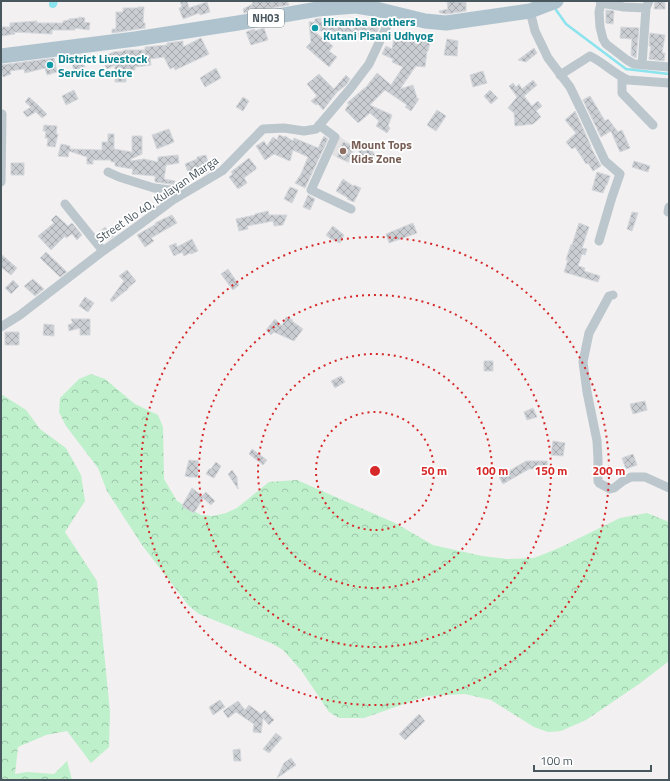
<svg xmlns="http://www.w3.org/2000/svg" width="670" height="781" font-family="'Titillium Web',sans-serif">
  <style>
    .education { fill: #e3e1e2 }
    .forest { fill: url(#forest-crowns) }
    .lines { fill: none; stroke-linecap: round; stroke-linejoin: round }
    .stream { stroke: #8be3ed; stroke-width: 2.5 }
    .canal { stroke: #8be3ed; stroke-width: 8 }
    .building { fill: url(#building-cross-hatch); stroke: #d4d7db }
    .minor { stroke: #bcc6cd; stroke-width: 9 }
    .primary { stroke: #afc3cf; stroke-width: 15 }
    .ring { fill: none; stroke: #d62828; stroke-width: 2; stroke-dasharray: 2 4 }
    .culture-dot { fill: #0f9aa8; stroke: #fff; stroke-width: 1.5 }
    .education-dot { fill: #8d6e63; stroke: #fff; stroke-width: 1.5 }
    .labels { text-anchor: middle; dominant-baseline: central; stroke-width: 3.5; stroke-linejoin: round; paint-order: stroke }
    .shield { fill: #fff; stroke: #7f898e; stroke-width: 1 }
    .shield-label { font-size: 11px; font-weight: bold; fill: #48565e }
    .culture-label { font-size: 12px; font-weight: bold; fill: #0d838f; stroke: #fff; text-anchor: start }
    .education-label { font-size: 12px; font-weight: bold; fill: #785e54; stroke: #fff; text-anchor: start }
    .street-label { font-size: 12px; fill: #48565e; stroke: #fff }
    .centre { fill: #d62828; stroke: #fff; stroke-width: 2 }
    .ring-label { font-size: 12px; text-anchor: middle; font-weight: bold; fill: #d62828; stroke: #fff; stroke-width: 3.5; stroke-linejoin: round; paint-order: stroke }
  </style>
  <defs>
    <pattern id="forest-crowns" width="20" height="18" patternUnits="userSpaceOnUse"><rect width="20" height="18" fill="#bef0cc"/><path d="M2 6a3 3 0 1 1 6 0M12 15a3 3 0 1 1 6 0" fill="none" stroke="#9cc5a9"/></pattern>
    <pattern id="building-cross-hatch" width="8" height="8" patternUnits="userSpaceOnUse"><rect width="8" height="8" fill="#caced3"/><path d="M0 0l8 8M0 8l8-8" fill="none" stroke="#a6aaae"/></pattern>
  </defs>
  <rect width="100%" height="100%" fill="#f2f0f0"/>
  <!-- education -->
  <path class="education" d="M 339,136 L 356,148 L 349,163 L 330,154 Z"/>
  <!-- forest -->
  <path class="forest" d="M 91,374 L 105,379 L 135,404 L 158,415 L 163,427 L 164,479 L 177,501 L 201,515 L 213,516 L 226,513 L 237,508 L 269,482 L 297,480 L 395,523 L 433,545 L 482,556 L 507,559 L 534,558 L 559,548 L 620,518 L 647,513 L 669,522 L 669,661 L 639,684 L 586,720 L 561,731 L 548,732 L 534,727 L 491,700 L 465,694 L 427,696 L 364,718 L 339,718 L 329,712 L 301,670 L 283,650 L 273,644 L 199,614 L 189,606 L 142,545 L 107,491 L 98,468 L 66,426 L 59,412 L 60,398 L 79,379 Z
    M 1,394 L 26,410 L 40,429 L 66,448 L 81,475 L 85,501 L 65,532 L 97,581 L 110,712 L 109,747 L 91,763 L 67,731 L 46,735 L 18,747 L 15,774 L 27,772 L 54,774 L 67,761 L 72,780 L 1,780 Z"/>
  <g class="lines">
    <!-- stream -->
    <path class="stream" d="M 554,7 L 566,24 L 626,69 L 669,74"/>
    <!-- canal -->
    <path class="canal" d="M 53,4 L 54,1"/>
  </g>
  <!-- building -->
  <path class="building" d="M 180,1 L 187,1 L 189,8 L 207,2 L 210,12 L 200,15 L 199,13 L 183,19 L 179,8 L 182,7 Z
    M 252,1 L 287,1 L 289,5 L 244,13 L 243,9 L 253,4 Z
    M 447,1 L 456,1 L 456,2 L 466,2 L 466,11 L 446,14 L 440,13 L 439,11 L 448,9 Z
    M 655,1 L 665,1 L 665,9 L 654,9 Z
    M 138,7 L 144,7 L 143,23 L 145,23 L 145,28 L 112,33 L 112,29 L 116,29 L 116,12 L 123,12 L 123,8 L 138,8 Z
    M 606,10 L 614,11 L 613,24 L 606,23 Z
    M 79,17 L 85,18 L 84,22 L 90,23 L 89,30 L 75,28 L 75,30 L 52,30 L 52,34 L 14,32 L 15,34 L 1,36 L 1,27 L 10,27 L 10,23 L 37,21 L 37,23 L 63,23 L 63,21 L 69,20 L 69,19 L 79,18 Z
    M 321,18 L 321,22 L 338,22 L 338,23 L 348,24 L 347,27 L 353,30 L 354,23 L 364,25 L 365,25 L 380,26 L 377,32 L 354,30 L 370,38 L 369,40 L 352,37 L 353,32 L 330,31 L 330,33 L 317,30 L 316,33 L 333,46 L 329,51 L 337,57 L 329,67 L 306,47 L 311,42 L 309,22 L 315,22 L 315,19 Z
    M 621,27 L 639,28 L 636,58 L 631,55 L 632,39 L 620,38 Z
    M 264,28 L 268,40 L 251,45 L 246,32 L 254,29 L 255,31 Z
    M 395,33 L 409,35 L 409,33 L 415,33 L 415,34 L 431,38 L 428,51 L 427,51 L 425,67 L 416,66 L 400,89 L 413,85 L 417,98 L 419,99 L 411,111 L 405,107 L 407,105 L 385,90 L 370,105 L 392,115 L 388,126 L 390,128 L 387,133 L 376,126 L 379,121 L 370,113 L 358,123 L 345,110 L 349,104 L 347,103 L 367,86 L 377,73 L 391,85 L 403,67 L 392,62 L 393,59 L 382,54 L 386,46 L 392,49 Z
    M 650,33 L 665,35 L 662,53 L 665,53 L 664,61 L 649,59 L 651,46 L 649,46 Z
    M 201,38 L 209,54 L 175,70 L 174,67 L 170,69 L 164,57 L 150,59 L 151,65 L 135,67 L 135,70 L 126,70 L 126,82 L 115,82 L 115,65 L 107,69 L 101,58 L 113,52 L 124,51 L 124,50 L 145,50 L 145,47 L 167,45 L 167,43 L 183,41 L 183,47 Z
    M 447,39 L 458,41 L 457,56 L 444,55 Z
    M 534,48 L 537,53 L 526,62 L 518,60 Z
    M 81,55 L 85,67 L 74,71 L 70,56 Z
    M 54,58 L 57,72 L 47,75 L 45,68 L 25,73 L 24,69 L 10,71 L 11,74 L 3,77 L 1,68 L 1,65 Z
    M 216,68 L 221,78 L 205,87 L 200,78 Z
    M 483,71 L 487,83 L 473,87 L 470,75 Z
    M 319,74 L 334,89 L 346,75 L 350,79 L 346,85 L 337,92 L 323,110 L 318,104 L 316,105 L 311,101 L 317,96 L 307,84 Z
    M 533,80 L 537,85 L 524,96 L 532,106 L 538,101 L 542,106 L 536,111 L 541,117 L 533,124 L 515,126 L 514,113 L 508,108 L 517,97 L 509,86 L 513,83 L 516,87 L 519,84 L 522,89 Z
    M 74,90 L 78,99 L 66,105 L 62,96 Z
    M 490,90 L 498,98 L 491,104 L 484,96 Z
    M 590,96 L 605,121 L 608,119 L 618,132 L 622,130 L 630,148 L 620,152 L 611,131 L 601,137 L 583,100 Z
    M 29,97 L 38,105 L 47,114 L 42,118 L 36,112 L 27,117 L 23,112 L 31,107 L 25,102 Z
    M 243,97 L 249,101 L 243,111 L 236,107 Z
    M 437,110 L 446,116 L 436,131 L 427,125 Z
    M 575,111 L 591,146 L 590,146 L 601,166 L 593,171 L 588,163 L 586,164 L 583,159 L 575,147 L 572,149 L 566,142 L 576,133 L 565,120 Z
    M 44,125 L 57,126 L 56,134 L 58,134 L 55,147 L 47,146 L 48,138 L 45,138 L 46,131 L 43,131 Z
    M 169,129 L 174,142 L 157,149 L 152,135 Z
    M 108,134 L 114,134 L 114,149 L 132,152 L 132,136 L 142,136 L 142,154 L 131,159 L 131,161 L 144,159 L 158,162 L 158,157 L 178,155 L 179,163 L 166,165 L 164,179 L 175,181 L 174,185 L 171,184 L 155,182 L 155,176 L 132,174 L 133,169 L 115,166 L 115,162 L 111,162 L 111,160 L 93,160 L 93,164 L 87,164 L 87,157 L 69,151 L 68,157 L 58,156 L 61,144 L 70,146 L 70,149 L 102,150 L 102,142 L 108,142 Z
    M 279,135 L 284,137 L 285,136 L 293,141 L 294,138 L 318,148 L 324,136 L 328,139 L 305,188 L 295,183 L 301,174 L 308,157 L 293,150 L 290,161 L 274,154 L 265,160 L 256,146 L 264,141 L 267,146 L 273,137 L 277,140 Z
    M 343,142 L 354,146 L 348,162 L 337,157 Z
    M 368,144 L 376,157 L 366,163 L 358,150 Z
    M 206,155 L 210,171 L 207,173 L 199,174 L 200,177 L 191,180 L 185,164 L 197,159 L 197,157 Z
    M 249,158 L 256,167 L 256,169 L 244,178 L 247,183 L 238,189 L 229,177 L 233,174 L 231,172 Z
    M 634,161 L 650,166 L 648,172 L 632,167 Z
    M 11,163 L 24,163 L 24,175 L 11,175 Z
    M 597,172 L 610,176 L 607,185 L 606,185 L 603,193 L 592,190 Z
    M 343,179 L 353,186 L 354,185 L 361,188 L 354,202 L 347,199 L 348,198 L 336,191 Z
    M 290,187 L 298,190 L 292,203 L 284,199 Z
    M 308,195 L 315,199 L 310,210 L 303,207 Z
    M 268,211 L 269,215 L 287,215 L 283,225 L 274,226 L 273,221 L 247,226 L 248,229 L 239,231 L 236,219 L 255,215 L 255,214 Z
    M 632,212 L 638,213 L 632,231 L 627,229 Z
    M 56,215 L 68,226 L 72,223 L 82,235 L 77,240 L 72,234 L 66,238 L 65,236 L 51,250 L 38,236 L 54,223 L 51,220 Z
    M 172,215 L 177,223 L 151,238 L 154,241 L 145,247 L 137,235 L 156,224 L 155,223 Z
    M 413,223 L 417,233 L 389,243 L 386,234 Z
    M 579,223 L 589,227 L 582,248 L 587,249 L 585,255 L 582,254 L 578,266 L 585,268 L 584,271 L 600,276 L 598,282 L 564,272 L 568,260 L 566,260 L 571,244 L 572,245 Z
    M 333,226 L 344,235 L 340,243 L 331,239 L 326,235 Z
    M 105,227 L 114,236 L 108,240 L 106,238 L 103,241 L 97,234 Z
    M 192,239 L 198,251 L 191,254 L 190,253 L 184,256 L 182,252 L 174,256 L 169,246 L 176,243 L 177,247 Z
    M 46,252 L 67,272 L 60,277 L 40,258 Z
    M 1,254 L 17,268 L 11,275 L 1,267 Z
    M 228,269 L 239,285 L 233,290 L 221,274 Z
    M 127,270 L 136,281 L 129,287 L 126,291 L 125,291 L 112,302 L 110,300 L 124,281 L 119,276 Z
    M 33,279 L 44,289 L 35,296 L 24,286 Z
    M 13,280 L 19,286 L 11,294 L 5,288 Z
    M 85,297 L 94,303 L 88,312 L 79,306 Z
    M 286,317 L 293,320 L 292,321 L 303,329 L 294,341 L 274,332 L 271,335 L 266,330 L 275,319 L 282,326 Z
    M 71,319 L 90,319 L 90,335 L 80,335 L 80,328 L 69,331 L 68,325 L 73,323 Z
    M 44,324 L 54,325 L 54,336 L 43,335 Z
    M 5,332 L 19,332 L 19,345 L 5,345 Z
    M 484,361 L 493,361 L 493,371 L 484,371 Z
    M 341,376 L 345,382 L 335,388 L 331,381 Z
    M 645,401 L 647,410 L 633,414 L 630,404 Z
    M 533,408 L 537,417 L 527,420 L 524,412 Z
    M 553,441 L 565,443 L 563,456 L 551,455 Z
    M 252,449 L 267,460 L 263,465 L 249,454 Z
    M 633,454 L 637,465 L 626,469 L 622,458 Z
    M 189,460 L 198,461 L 198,477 L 190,477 L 185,476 Z
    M 526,461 L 547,461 L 548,468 L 529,469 L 503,484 L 499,477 Z
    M 216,462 L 221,466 L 214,478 L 206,474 L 209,469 L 211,469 Z
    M 232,470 L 237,477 L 238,489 L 228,474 Z
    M 192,488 L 202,496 L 206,492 L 215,501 L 211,505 L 203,498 L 194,513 L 182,506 Z
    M 220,700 L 225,707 L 213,715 L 209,707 Z
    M 238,701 L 245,710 L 249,705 L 261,714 L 265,710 L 274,720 L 269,725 L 263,718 L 261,733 L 253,732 L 254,724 L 236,712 L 228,718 L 223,711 Z
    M 419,714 L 425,721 L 405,740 L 399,734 Z
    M 276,733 L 282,738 L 269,753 L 263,749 Z
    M 240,749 L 241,761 L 234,761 L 233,750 Z
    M 291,758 L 296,765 L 277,778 L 284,763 Z"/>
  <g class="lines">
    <!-- minor -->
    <path class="minor" d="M 600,1 L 601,3 L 624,7 L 646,8 L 649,1
      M 601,3 L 599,12 L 600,27 L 603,39 L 606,44 L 627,60 L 634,64 L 669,67
      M 530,11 L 535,31 L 548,58 L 570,87 L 585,118 L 605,161 L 620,174 L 612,197 L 599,241
      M 642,65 L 646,8
      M 560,75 L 590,56 C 603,62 614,74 628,80 L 669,83
      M 622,78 L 622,93 L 653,125
      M 1,114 L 2,114 L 1,182
      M 319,125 L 335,137 L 311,190 L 351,209
      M 108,172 L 119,177 L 154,188 L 170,190 L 179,196
      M 65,204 L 103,251
      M 668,212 L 669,207
      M 613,295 L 609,296 L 607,300 L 589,333 L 583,362 L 587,392 L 597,441 L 598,459 L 598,481 L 599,483 L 610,489 L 614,488 L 623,481 L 631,477 L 645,477 L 669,488
      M 1,327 L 20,315 L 103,251 L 131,231 L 173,200 L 222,171 L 263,129 L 284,128 L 304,131 L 316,129 L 350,89 L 369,64 L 393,13"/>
    <!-- primary -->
    <path class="primary" d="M 1,56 L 135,39 L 238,23 L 318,9 L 356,6 L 380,10 L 425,21 L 446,23 L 530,11 L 556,1"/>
  </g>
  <!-- distance rings -->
  <g class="ring">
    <circle cx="375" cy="471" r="59"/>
    <circle cx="375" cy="471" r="117"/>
    <circle cx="375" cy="471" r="176"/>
    <circle cx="375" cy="471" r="234"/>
  </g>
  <!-- markers -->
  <g class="culture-dot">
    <circle cx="315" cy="28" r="4"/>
    <circle cx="50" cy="65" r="4"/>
  </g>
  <circle class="education-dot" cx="343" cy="151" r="4"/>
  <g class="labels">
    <!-- shield labels -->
    <rect class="shield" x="248" y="9" width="36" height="18" rx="3"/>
    <g class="shield-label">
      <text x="266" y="18">NH03</text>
    </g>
    <!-- culture labels -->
    <g class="culture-label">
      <text x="323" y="21">Hiramba Brothers<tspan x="323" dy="14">Kutani Pisani Udhyog</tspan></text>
      <text x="58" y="58">District Livestock<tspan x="58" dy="14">Service Centre</tspan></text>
    </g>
    <!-- education labels -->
    <g class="education-label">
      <text x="351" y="144">Mount Tops<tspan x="351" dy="14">Kids Zone</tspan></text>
    </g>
    <!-- street labels -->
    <g class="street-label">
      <text transform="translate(157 199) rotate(-34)">Street No 40, Kulayan Marga</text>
    </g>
  </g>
  <circle cx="375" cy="471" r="6" class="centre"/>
  <g class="ring-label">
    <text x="434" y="475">50 m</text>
    <text x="492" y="475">100 m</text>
    <text x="551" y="475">150 m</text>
    <text x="609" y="475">200 m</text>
  </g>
  <!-- border -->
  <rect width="670" height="781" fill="none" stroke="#48565e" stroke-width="4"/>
  <!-- scale -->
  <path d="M534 765v6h117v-6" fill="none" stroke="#48565e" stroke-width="2"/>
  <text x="540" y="765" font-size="12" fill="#48565e" stroke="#ffffff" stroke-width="3" paint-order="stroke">100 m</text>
</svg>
